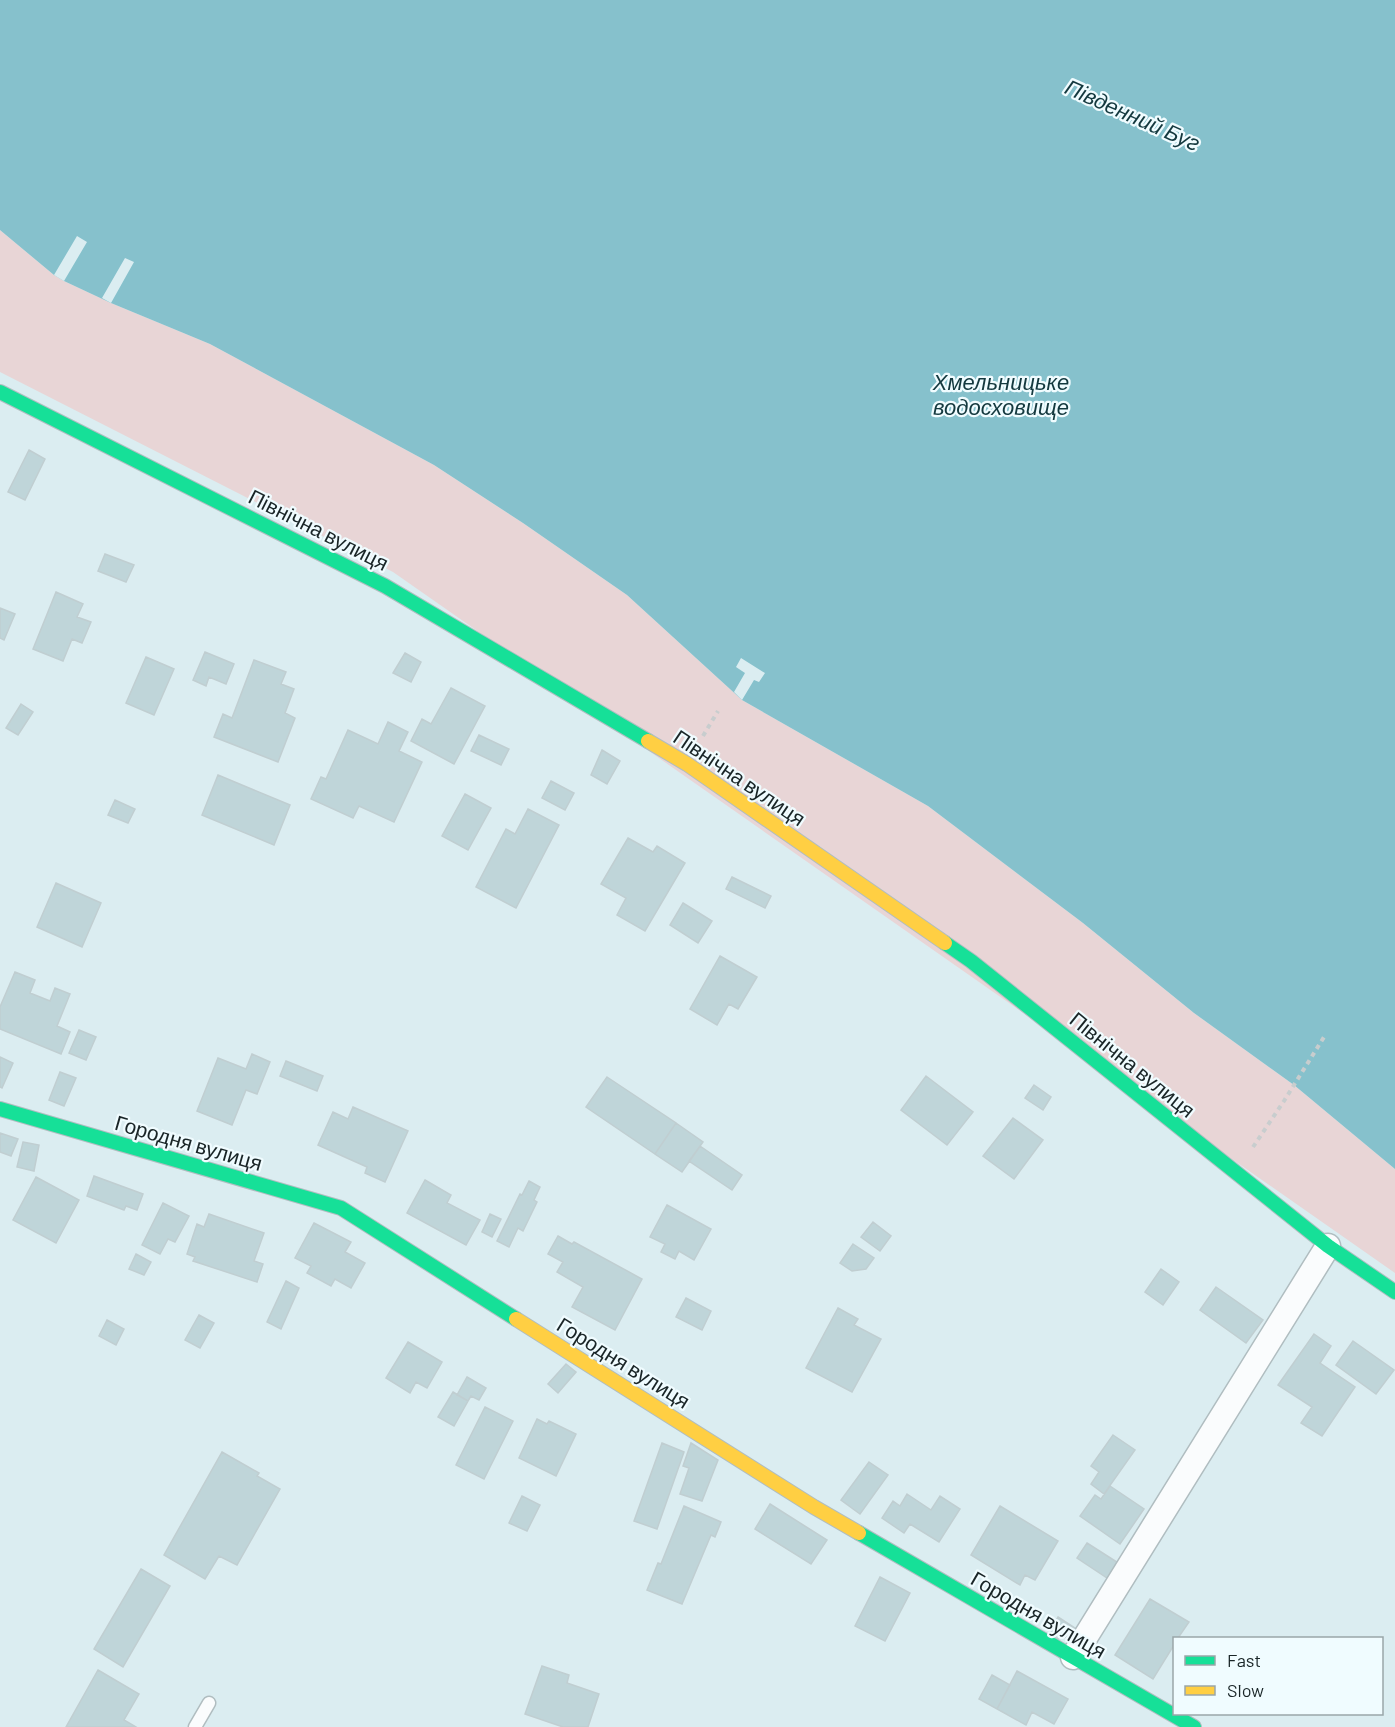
<svg xmlns="http://www.w3.org/2000/svg" width="1395" height="1727" font-family="Barlow,sans-serif">
  <style>
    .green { fill: #e8d5d6 }
    .water { fill: #86c1cc }
    .pier { fill: #dbedf1 }
    .building { fill: #bfd5d9; stroke: #c0ced1; stroke-width: 1.5 }
    .lines { fill: none; stroke-linecap: round; stroke-linejoin: round }
    .lane-casing { stroke: #b0bdc0; stroke-width: 15 }
    .street-casing { stroke: #b0bdc0; stroke-width: 27 }
    .fast-casing { stroke: #b0bdc0; stroke-width: 16 }
    .slow-casing { stroke: #b0bdc0; stroke-width: 16 }
    .path { stroke: #c8cdce; stroke-width: 4; stroke-dasharray: 4.5 4.5; stroke-linecap: butt }
    .lane { stroke: #fafcfd; stroke-width: 12 }
    .street { stroke: #fafcfd; stroke-width: 24 }
    .fast { stroke: #16e098; stroke-width: 14 }
    .slow { stroke: #ffcf43; stroke-width: 14 }
    .labels { text-anchor: middle; dominant-baseline: central; stroke-width: 4.5; stroke-linejoin: round; paint-order: stroke }
    .street-label { font-size: 21px; fill: #192527; stroke: #f0fcff }
    .water-label { font-size: 22px; font-style: italic; fill: #14393f; stroke: #f0fcff }
  </style>
  <rect width="100%" height="100%" fill="#dbedf1"/>
  <!-- green -->
  <path class="green" d="M 0,230 L 54,275 L 64,281 L 111,303 L 210,344 L 434,465 L 523,523 L 627,595 L 742,700 L 928,806 L 1083,923 L 1194,1013 L 1294,1085 L 1395,1169 L 1395,1273 L 393,572 L 0,372 Z"/>
  <!-- water -->
  <path class="water" d="M 0,0 L 1395,0 L 1395,1169 L 1294,1085 L 1194,1013 L 1083,923 L 928,806 L 742,700 L 627,595 L 523,523 L 434,465 L 210,344 L 111,303 L 64,281 L 54,275 L 0,230 Z"/>
  <!-- pier -->
  <path class="pier" d="M 77,236 L 87,242 L 64,281 L 54,275 Z
    M 125,258 L 134,262 L 111,303 L 102,298 Z
    M 741,658 L 765,673 L 759,682 L 754,680 L 742,700 L 734,692 L 745,673 L 736,667 Z"/>
  <!-- building -->
  <path class="building" d="M 29,450 L 45,459 L 25,500 L 8,492 Z
    M 105,554 L 134,565 L 126,582 L 98,571 Z
    M 56,592 L 83,604 L 77,617 L 91,622 L 82,643 L 72,639 L 63,661 L 33,649 Z
    M 0,608 L 15,614 L 4,640 L 0,638 Z
    M 205,652 L 234,664 L 226,684 L 209,677 L 206,686 L 193,680 Z
    M 405,653 L 421,662 L 411,682 L 393,673 Z
    M 146,657 L 174,669 L 154,715 L 126,703 Z
    M 254,660 L 286,672 L 281,684 L 294,689 L 285,713 L 295,718 L 278,762 L 214,737 L 223,714 L 232,718 Z
    M 451,688 L 485,706 L 454,764 L 411,741 L 422,719 L 431,724 Z
    M 21,704 L 33,712 L 18,735 L 6,728 Z
    M 388,722 L 408,732 L 399,751 L 422,762 L 394,822 L 359,806 L 353,818 L 311,799 L 321,777 L 326,779 L 348,730 L 378,744 Z
    M 479,735 L 509,749 L 501,765 L 471,751 Z
    M 602,750 L 620,761 L 607,784 L 591,775 Z
    M 218,775 L 290,805 L 274,845 L 202,815 Z
    M 551,781 L 574,793 L 565,810 L 542,798 Z
    M 465,794 L 491,808 L 468,850 L 442,836 Z
    M 115,800 L 135,809 L 128,823 L 108,815 Z
    M 528,809 L 559,825 L 516,908 L 476,887 L 506,829 L 515,834 Z
    M 628,838 L 653,852 L 657,846 L 685,863 L 645,931 L 617,915 L 626,898 L 601,884 Z
    M 732,877 L 771,896 L 765,908 L 726,889 Z
    M 56,883 L 101,903 L 82,947 L 37,927 Z
    M 683,903 L 712,921 L 698,943 L 670,925 Z
    M 720,956 L 757,977 L 738,1009 L 729,1004 L 717,1025 L 690,1009 Z
    M 15,972 L 35,980 L 30,993 L 50,1001 L 55,988 L 70,994 L 57,1026 L 70,1032 L 61,1054 L 0,1029 L 0,1007 Z
    M 79,1030 L 96,1037 L 86,1060 L 69,1053 Z
    M 252,1054 L 270,1062 L 257,1094 L 246,1090 L 232,1125 L 197,1111 L 218,1058 L 246,1069 Z
    M 0,1057 L 13,1063 L 2,1088 L 0,1087 Z
    M 286,1061 L 323,1076 L 317,1091 L 280,1076 Z
    M 60,1072 L 76,1078 L 64,1106 L 49,1100 Z
    M 926,1076 L 973,1112 L 947,1145 L 901,1110 Z
    M 607,1077 L 676,1123 L 655,1154 L 586,1107 Z
    M 1034,1085 L 1051,1097 L 1043,1110 L 1025,1098 Z
    M 353,1107 L 408,1131 L 385,1182 L 365,1173 L 367,1167 L 318,1145 L 333,1112 L 348,1119 Z
    M 1013,1118 L 1043,1140 L 1014,1179 L 983,1156 Z
    M 676,1123 L 703,1142 L 682,1172 L 655,1154 Z
    M 0,1133 L 18,1139 L 11,1156 L 0,1152 Z
    M 23,1142 L 39,1145 L 34,1171 L 17,1167 Z
    M 700,1146 L 742,1175 L 732,1190 L 689,1161 Z
    M 94,1176 L 143,1194 L 137,1210 L 126,1206 L 124,1210 L 87,1196 Z
    M 36,1177 L 79,1200 L 56,1243 L 13,1220 Z
    M 425,1180 L 451,1195 L 447,1203 L 480,1220 L 466,1245 L 407,1213 Z
    M 529,1181 L 540,1187 L 534,1200 L 537,1202 L 523,1231 L 518,1228 L 509,1247 L 497,1241 L 520,1194 L 522,1195 Z
    M 163,1203 L 189,1216 L 175,1242 L 168,1239 L 160,1254 L 142,1245 Z
    M 667,1205 L 711,1229 L 694,1260 L 679,1251 L 675,1259 L 661,1252 L 665,1244 L 650,1237 Z
    M 209,1214 L 264,1233 L 254,1261 L 263,1264 L 257,1282 L 193,1261 L 195,1257 L 187,1254 L 197,1224 L 204,1227 Z
    M 490,1214 L 501,1219 L 492,1237 L 482,1232 Z
    M 873,1222 L 891,1236 L 880,1251 L 861,1237 Z
    M 314,1223 L 351,1242 L 345,1252 L 365,1263 L 351,1288 L 335,1279 L 331,1286 L 307,1273 L 311,1266 L 295,1258 Z
    M 558,1236 L 572,1244 L 574,1242 L 642,1279 L 615,1330 L 572,1307 L 583,1287 L 557,1272 L 563,1262 L 548,1254 Z
    M 853,1244 L 874,1258 L 866,1269 L 852,1271 L 840,1263 Z
    M 136,1254 L 151,1262 L 144,1275 L 129,1269 Z
    M 1161,1269 L 1179,1282 L 1163,1305 L 1145,1292 Z
    M 286,1281 L 299,1288 L 281,1329 L 267,1322 Z
    M 1216,1287 L 1263,1320 L 1246,1343 L 1200,1310 Z
    M 686,1298 L 711,1311 L 702,1330 L 676,1317 Z
    M 838,1308 L 858,1319 L 854,1325 L 881,1339 L 852,1392 L 806,1368 Z
    M 199,1315 L 214,1323 L 200,1348 L 185,1340 Z
    M 107,1320 L 124,1329 L 116,1345 L 99,1336 Z
    M 1314,1334 L 1331,1346 L 1320,1363 L 1355,1387 L 1322,1436 L 1301,1423 L 1312,1407 L 1278,1385 Z
    M 1353,1341 L 1394,1370 L 1376,1394 L 1336,1365 Z
    M 408,1342 L 442,1362 L 427,1388 L 416,1382 L 410,1393 L 386,1378 Z
    M 566,1364 L 576,1372 L 558,1393 L 548,1384 Z
    M 467,1377 L 486,1388 L 479,1400 L 471,1396 L 468,1401 L 457,1395 Z
    M 453,1392 L 468,1401 L 454,1426 L 438,1417 Z
    M 485,1407 L 513,1421 L 484,1479 L 456,1465 Z
    M 537,1419 L 547,1424 L 549,1421 L 576,1434 L 556,1476 L 519,1458 Z
    M 1113,1435 L 1135,1450 L 1104,1494 L 1091,1484 L 1099,1472 L 1091,1466 Z
    M 662,1443 L 684,1452 L 657,1529 L 634,1521 Z
    M 691,1443 L 718,1460 L 702,1501 L 680,1494 L 689,1468 L 683,1466 Z
    M 222,1452 L 259,1473 L 257,1476 L 280,1489 L 237,1565 L 219,1556 L 205,1579 L 164,1555 Z
    M 869,1462 L 888,1475 L 860,1514 L 841,1500 Z
    M 1110,1486 L 1144,1509 L 1120,1544 L 1080,1516 L 1095,1495 L 1101,1499 Z
    M 907,1494 L 931,1510 L 940,1496 L 960,1509 L 939,1542 L 910,1524 L 904,1533 L 882,1518 L 893,1501 L 900,1506 Z
    M 522,1496 L 540,1505 L 527,1531 L 509,1523 Z
    M 770,1504 L 827,1540 L 811,1564 L 755,1529 Z
    M 684,1506 L 721,1522 L 715,1537 L 711,1535 L 682,1604 L 647,1590 L 658,1563 L 661,1564 Z
    M 1000,1506 L 1058,1541 L 1035,1580 L 1025,1575 L 1020,1585 L 971,1555 Z
    M 1087,1543 L 1120,1564 L 1110,1580 L 1077,1558 Z
    M 141,1569 L 170,1586 L 123,1667 L 94,1649 Z
    M 880,1577 L 910,1593 L 885,1641 L 855,1626 Z
    M 1150,1599 L 1189,1622 L 1178,1638 L 1174,1638 L 1174,1645 L 1153,1679 L 1115,1655 Z
    M 1058,1617 L 1078,1630 L 1075,1635 L 1058,1639 L 1049,1633 Z
    M 542,1666 L 569,1675 L 567,1683 L 599,1694 L 588,1727 L 563,1727 L 525,1714 Z
    M 98,1670 L 139,1694 L 124,1720 L 136,1727 L 66,1727 Z
    M 1017,1671 L 1068,1699 L 1054,1724 L 1032,1712 L 1026,1725 L 997,1709 Z
    M 992,1675 L 1010,1685 L 997,1709 L 979,1699 Z"/>
  <g class="lines">
    <defs>
      <path id="lane" d="M 195,1727 L 209,1703"/>
      <path id="street" d="M 1073,1657 L 1328,1246"/>
      <path id="fast" d="M 0,392 L 385,586 L 648,741
        M 945,943 L 971,961 L 1328,1246 L 1395,1292
        M 0,1109 L 341,1208 L 516,1319
        M 859,1533 L 1194,1727"/>
      <path id="slow" d="M 648,741 L 687,764 L 945,943
        M 516,1319 L 814,1507 L 859,1533"/>
    </defs>
    <!-- lane casing -->
    <use href="#lane" class="lane-casing"/>
    <!-- street casing -->
    <use href="#street" class="street-casing"/>
    <!-- fast casing -->
    <use href="#fast" class="fast-casing"/>
    <!-- slow casing -->
    <use href="#slow" class="slow-casing"/>
    <!-- path -->
    <path class="path" d="M 703,736 L 718,711
      M 1253,1147 L 1284,1101 L 1324,1037"/>
    <!-- lane -->
    <use href="#lane" class="lane"/>
    <!-- street -->
    <use href="#street" class="street"/>
    <!-- fast -->
    <use href="#fast" class="fast"/>
    <!-- slow -->
    <use href="#slow" class="slow"/>
  </g>
  <g class="labels">
    <!-- street labels -->
    <g class="street-label">
      <text transform="translate(319 529) rotate(27)">Північна вулиця</text>
      <text transform="translate(740 777) rotate(34)">Північна вулиця</text>
      <text transform="translate(1133 1064) rotate(39)">Північна вулиця</text>
      <text transform="translate(189 1142) rotate(16)">Городня вулиця</text>
      <text transform="translate(624 1362) rotate(32)">Городня вулиця</text>
      <text transform="translate(1039 1614) rotate(30)">Городня вулиця</text>
    </g>
    <!-- water labels -->
    <g class="water-label">
      <text transform="translate(1133 114) rotate(24)">Південний Буг</text>
      <text x="1001" y="381">Хмельницьке<tspan x="1001" dy="25">водосховище</tspan></text>
    </g>
  </g>
  <!-- legend -->
  <rect x="1173" y="1637" width="210" height="78" fill="#f0fcff" stroke="#9aa6a9" stroke-width="1.5"/>
  <rect x="1185" y="1656" width="30" height="9" fill="#16e098" stroke="#9aa6a9" stroke-width="1.5"/>
  <text x="1227" y="1667" font-size="18" fill="#192527">Fast</text>
  <rect x="1185" y="1686" width="30" height="9" fill="#ffcf43" stroke="#9aa6a9" stroke-width="1.5"/>
  <text x="1227" y="1697" font-size="18" fill="#192527">Slow</text>
</svg>
